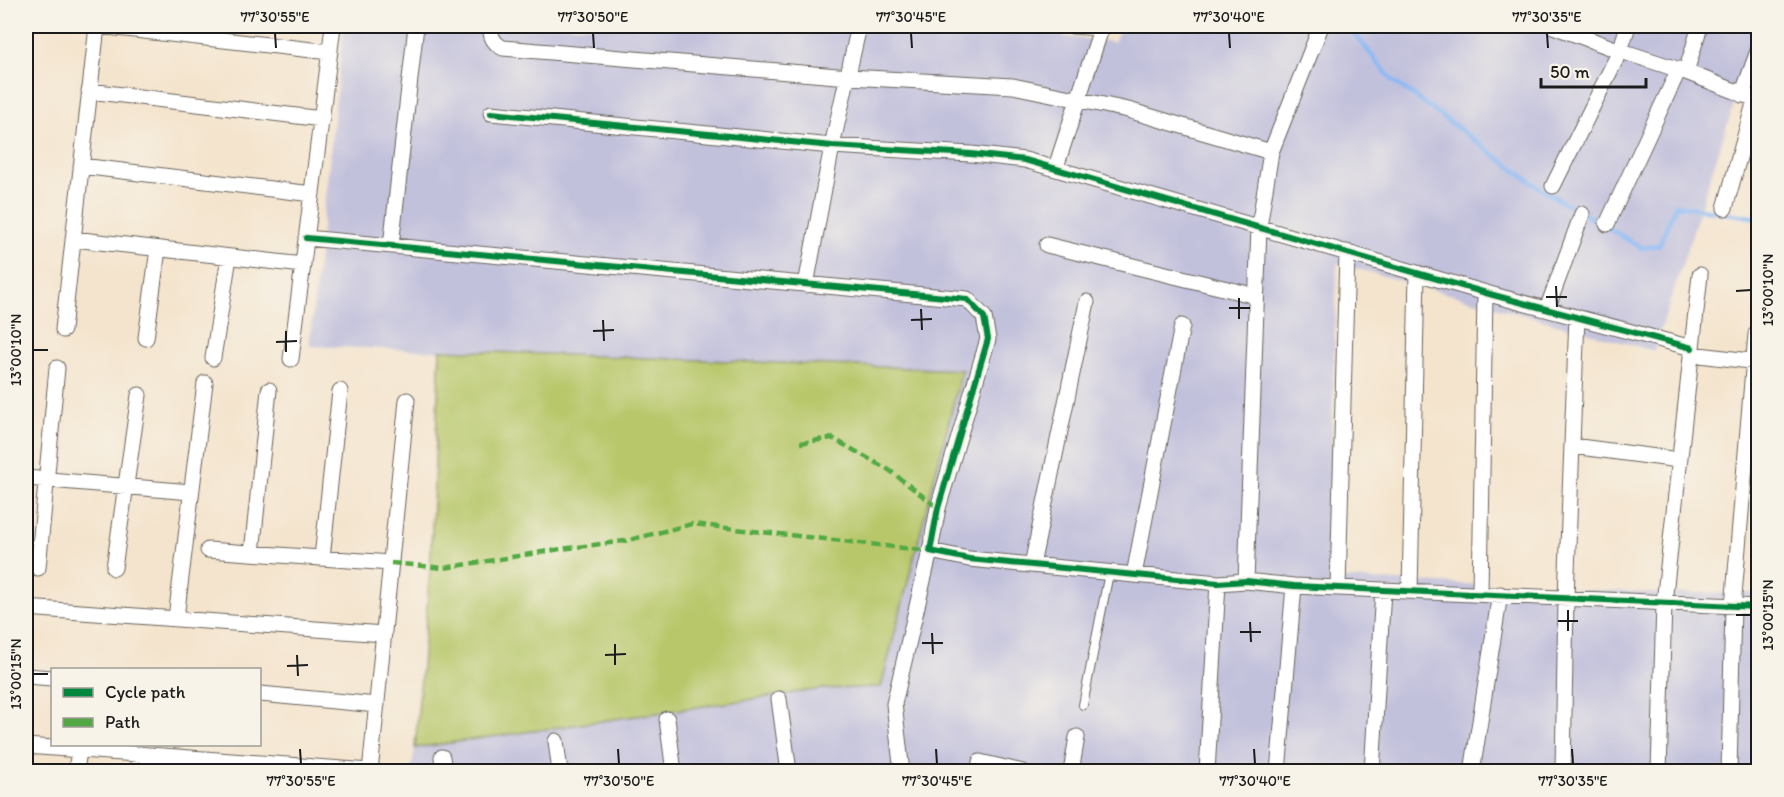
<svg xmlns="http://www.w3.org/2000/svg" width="1784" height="797" font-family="Itim,sans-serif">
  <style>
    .industrial { fill: #c2c1dc }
    .green { fill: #b8c76a; stroke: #6a7243; stroke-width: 1.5 }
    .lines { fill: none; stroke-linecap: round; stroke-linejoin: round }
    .stream { stroke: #89baf5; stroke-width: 4.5 }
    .service-casing { stroke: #68625a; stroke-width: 10 }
    .minor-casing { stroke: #68625a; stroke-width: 17 }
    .service { stroke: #fff; stroke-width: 8 }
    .minor { stroke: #fff; stroke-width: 15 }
    .quiet { stroke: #52a943; stroke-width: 4.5; stroke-dasharray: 9 4.5; stroke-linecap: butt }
    .cycleway-casing { stroke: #f7f3e8; stroke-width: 10 }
    .cycleway { stroke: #00873e; stroke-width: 6 }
    .ticks { fill: none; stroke: #1c1c1c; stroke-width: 2 }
    .neatline { fill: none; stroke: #1c1c1c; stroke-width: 2 }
    .ticks-label { font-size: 15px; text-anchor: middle; fill: #1c1c1c }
  </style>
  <rect width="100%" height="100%" fill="#f7f3e8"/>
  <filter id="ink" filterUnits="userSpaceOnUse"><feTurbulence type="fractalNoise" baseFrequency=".0167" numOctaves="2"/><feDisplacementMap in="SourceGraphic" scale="12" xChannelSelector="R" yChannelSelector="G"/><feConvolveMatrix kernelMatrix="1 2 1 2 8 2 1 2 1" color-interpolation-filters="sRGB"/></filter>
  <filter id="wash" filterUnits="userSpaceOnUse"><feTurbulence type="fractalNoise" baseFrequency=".008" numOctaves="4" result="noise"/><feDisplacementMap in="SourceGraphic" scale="24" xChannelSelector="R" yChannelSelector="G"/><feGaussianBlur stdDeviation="1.35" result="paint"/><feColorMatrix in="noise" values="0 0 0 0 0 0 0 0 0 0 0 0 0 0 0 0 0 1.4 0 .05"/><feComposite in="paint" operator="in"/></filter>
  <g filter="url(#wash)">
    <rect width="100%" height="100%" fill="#f4e4cd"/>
    <!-- industrial -->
    <path class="industrial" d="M 344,26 L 973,26 L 1114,42 L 1121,26 L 1758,26 L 1758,110 L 1734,104 L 1654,351 L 1337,263 L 1328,578 L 1655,593 L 1758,593 L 1758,771 L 411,771 L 415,748 L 822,689 L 881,687 L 962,370 L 309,346 Z"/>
    <!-- green -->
    <path class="green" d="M 440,350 L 962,370 L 881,687 L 822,689 L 415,748 L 430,571 Z"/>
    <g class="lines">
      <!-- stream -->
      <path class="stream" d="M 1348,26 L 1392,80 L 1541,189 L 1642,248 L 1659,245 L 1676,205 L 1758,218"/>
    </g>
  </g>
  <g filter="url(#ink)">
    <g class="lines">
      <defs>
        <path id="service" d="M 1083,705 L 1109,573"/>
        <path id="minor" d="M 99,26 L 330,52
          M 491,26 C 490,36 493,43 503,48 L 849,77 L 1013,86 L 1128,110 L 1271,152
          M 1073,26 L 1101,28
          M 1553,26 L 1615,49 L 1686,72 L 1758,100
          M 1686,72 L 1700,26
          M 89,91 L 322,119
          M 1742,95 L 1758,51
          M 491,113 L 832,146 L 971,154 L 1025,160 L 1493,295 L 1692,348
          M 81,166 L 312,194
          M 1056,167 L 1102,26
          M 1553,186 L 1620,51 L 1628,26
          M 1725,208 L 1755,100
          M 1607,224 L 1679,69
          M 306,238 L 967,299 L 984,317 L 988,339 L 938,508 L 930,551 L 969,559 L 1218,583 L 1246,581 L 1294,586 L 1758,607
          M 73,239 L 303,265
          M 1047,245 L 1256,296
          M 391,246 L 416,26
          M 806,285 L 832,146 L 859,26
          M 1547,309 L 1582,214
          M 63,330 L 97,26
          M 146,338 L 158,249
          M 1691,354 L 1758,362
          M 213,358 L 229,257
          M 291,359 L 333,26
          M 1572,446 L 1679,460
          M 26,478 L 191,492
          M 208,550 L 391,563
          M 252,553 L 269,390
          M 322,558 L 340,391
          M 1032,565 L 1087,302
          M 38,568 L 57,368
          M 114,568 L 139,395
          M 1134,575 L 1182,326
          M 1246,581 L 1259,227 L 1271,152 L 1321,26
          M 1338,588 L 1347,252
          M 1410,591 L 1417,273
          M 1480,593 L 1485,293
          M 26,608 L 384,634
          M 176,618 L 205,383
          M 26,676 L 52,678
          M 260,694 L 377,705
          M 779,699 L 789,772
          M 667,719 L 674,772
          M 556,741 L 560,772
          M 26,746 L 370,771
          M 442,757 L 444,772
          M 980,762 L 1023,772
          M 76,772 L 79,750
          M 137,772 L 140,754
          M 370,772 L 407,400
          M 902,772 L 894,704 L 930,551
          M 1071,772 L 1077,737
          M 1207,772 L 1218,583
          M 1278,772 L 1294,586
          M 1372,772 L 1383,590
          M 1472,772 L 1500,594
          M 1563,772 L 1566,597 L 1577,317
          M 1659,772 L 1664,603 L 1700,275
          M 1729,772 L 1733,607 L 1756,334"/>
      </defs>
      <!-- service casing -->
      <use href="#service" class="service-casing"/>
      <!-- minor casing -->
      <use href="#minor" class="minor-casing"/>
      <!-- service -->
      <use href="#service" class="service"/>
      <!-- minor -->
      <use href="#minor" class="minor"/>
      <!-- quiet -->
      <path class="quiet" d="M 800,443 L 832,438 L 889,470 L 938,508
        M 391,563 L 444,568 L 561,549 L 625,541 L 692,524 L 930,551"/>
      <defs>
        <path id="cycleway" d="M 491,113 L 832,146 L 971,154 L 1025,160 L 1493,295 L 1692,348
          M 306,238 L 967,299 L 984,317 L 988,339 L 938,508 L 930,551 L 969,559 L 1218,583 L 1246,581 L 1294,586 L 1758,607"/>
      </defs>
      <!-- cycleway casing -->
      <use href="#cycleway" class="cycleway-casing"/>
      <!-- cycleway -->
      <use href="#cycleway" class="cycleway"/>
    </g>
  </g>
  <!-- ticks -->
  <path class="ticks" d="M 275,33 L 276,48M 593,33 L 594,48M 911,33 L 912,48M 1229,33 L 1230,48M 1547,33 L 1548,48M 1556,286 L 1557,307M 1736,291 L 1751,290M 1546,297 L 1567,297M 1239,298 L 1239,319M 1229,308 L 1250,308M 921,309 L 922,330M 603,320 L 604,341M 911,320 L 932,319M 286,331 L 286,352M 593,331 L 614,330M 276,342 L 297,341M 33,350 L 48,350M 1568,610 L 1568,631M 1736,615 L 1751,615M 1558,621 L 1578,621M 1250,622 L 1251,642M 1240,632 L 1261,632M 932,633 L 933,654M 922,643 L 943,643M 615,644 L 615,665M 297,655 L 298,676M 605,655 L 626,654M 287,666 L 308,665M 33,674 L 48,674M 300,749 L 301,764M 618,749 L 619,764M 936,749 L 937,764M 1254,749 L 1255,764M 1572,749 L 1573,764"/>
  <!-- margin -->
  <rect width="1784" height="797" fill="none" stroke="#f7f3e8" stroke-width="66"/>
  <!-- legend -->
  <rect x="51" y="668" width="210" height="78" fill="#f7f3e8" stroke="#9f9d96" stroke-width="1.5"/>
  <rect x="63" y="688" width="30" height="9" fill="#00873e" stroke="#9f9d96" stroke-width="1.5"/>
  <text x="105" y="698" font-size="18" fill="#1c1c1c">Cycle path</text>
  <rect x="63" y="718" width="30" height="9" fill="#52a943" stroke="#9f9d96" stroke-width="1.5"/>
  <text x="105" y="728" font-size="18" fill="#1c1c1c">Path</text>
  <!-- scale -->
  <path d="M1541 78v9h105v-9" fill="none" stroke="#1c1c1c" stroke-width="3"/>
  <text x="1550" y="78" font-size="18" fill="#1c1c1c" stroke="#f7f3e8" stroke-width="4.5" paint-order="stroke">50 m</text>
  <rect x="33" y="33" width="1718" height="731" class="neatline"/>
  <g class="ticks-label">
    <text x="275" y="22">77°30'55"E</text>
    <text x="593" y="22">77°30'50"E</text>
    <text x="911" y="22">77°30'45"E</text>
    <text x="1229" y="22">77°30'40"E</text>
    <text x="1547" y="22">77°30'35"E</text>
    <text transform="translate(1768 290) rotate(-90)" y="5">13°00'10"N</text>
    <text transform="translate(16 350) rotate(-90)" y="5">13°00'10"N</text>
    <text transform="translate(1768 615) rotate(-90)" y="5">13°00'15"N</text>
    <text transform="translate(16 674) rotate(-90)" y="5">13°00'15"N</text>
    <text x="301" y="786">77°30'55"E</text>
    <text x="619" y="786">77°30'50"E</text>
    <text x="937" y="786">77°30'45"E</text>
    <text x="1255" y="786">77°30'40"E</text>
    <text x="1573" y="786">77°30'35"E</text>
  </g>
</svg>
